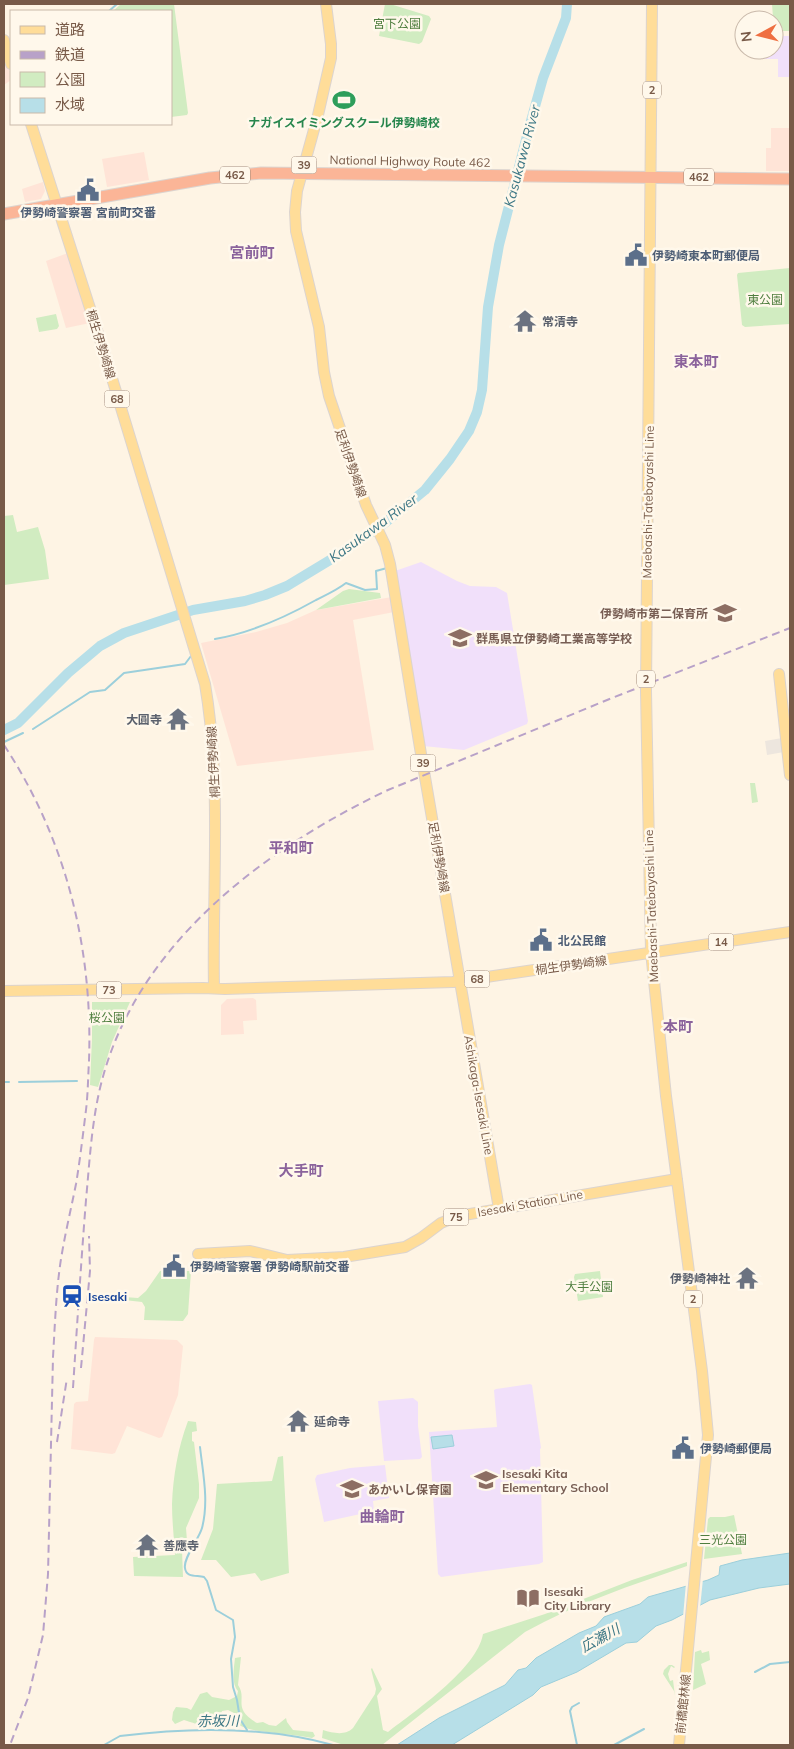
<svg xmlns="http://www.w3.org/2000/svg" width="794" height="1749" font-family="Mulish,'Noto Sans JP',sans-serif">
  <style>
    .commercial { fill: #ffe4d7 }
    .industrial { fill: #ede6de }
    .education { fill: #f1e0fa }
    .green { fill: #d1ecc1 }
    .water { fill: #b7dfe8; stroke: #9ccfdb }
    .pier { fill: #fef4e4 }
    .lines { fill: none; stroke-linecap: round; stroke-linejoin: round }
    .stream { stroke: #9ccfdb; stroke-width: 2 }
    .river { stroke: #b7dfe8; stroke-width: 10 }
    .major-casing { stroke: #dcd4cf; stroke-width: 12 }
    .highway-casing { stroke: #dcd4cf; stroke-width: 13 }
    .major { stroke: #fd9; stroke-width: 10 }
    .highway { stroke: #fbb597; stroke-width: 11 }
    .rail { stroke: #b8a1c8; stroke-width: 2; stroke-dasharray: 8 5; stroke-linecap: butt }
    .labels { text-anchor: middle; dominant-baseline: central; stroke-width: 5; stroke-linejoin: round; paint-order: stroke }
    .shield { fill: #fff8eb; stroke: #a08979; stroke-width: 1 }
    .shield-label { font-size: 11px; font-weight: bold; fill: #785a48 }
    .park-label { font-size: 12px; fill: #4f7e3f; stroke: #fff8eb }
    .leisure-label { font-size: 12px; font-weight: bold; fill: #27864d; stroke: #fff8eb }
    .street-label { font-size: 12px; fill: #785a48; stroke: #fff8eb }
    .service-label { font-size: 12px; font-weight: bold; fill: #4e5e75; stroke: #fff8eb; text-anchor: start }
    .worship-label { font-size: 12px; font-weight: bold; fill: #5b616d; stroke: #fff8eb; text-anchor: start }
    .education-label { font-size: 12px; font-weight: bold; fill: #785e54; stroke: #fff8eb; text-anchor: start }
    .transit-label { font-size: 12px; font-weight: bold; fill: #164399; stroke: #fff8eb; text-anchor: start }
    .water-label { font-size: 14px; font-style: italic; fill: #3d7785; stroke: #fff8eb }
    .quarter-label { font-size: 15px; font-weight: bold; fill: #8b639c; stroke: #fff8eb }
  </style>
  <rect width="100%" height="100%" fill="#fef4e4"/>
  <!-- commercial -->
  <path class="commercial" d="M 4,56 L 5,56 L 11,75 L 11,80 L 4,85 Z
    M 771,128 L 790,128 L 790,171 L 766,171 L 766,148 L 771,148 Z
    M 144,152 L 149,180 L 107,187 L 102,159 Z
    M 43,182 L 45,191 L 41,199 L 25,202 L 22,189 Z
    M 68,253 L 90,323 L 66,328 L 46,261 Z
    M 392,597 L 394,612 L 353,620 L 374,750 L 237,766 L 201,643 L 256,632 L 287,623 L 316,610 Z
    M 253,998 L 256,1000 L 257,1020 L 243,1021 L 244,1034 L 221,1035 L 221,1005 L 227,999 Z
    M 95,1337 L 177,1340 L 183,1346 L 178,1395 L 162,1437 L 159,1438 L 127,1426 L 115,1453 L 112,1454 L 71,1449 L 74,1404 L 76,1402 L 88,1401 L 94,1340 Z"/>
  <!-- industrial -->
  <path class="industrial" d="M 782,738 L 784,752 L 767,755 L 765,741 Z"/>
  <!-- education -->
  <path class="education" d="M 774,36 L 790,36 L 790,77 L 778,77 L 778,59 L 754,59 L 754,50 L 774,50 Z
    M 421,562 L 457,581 L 470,586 L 496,587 L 507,593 L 528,721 L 527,724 L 464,750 L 423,746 L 395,571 Z
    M 530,1384 L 532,1385 L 541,1448 L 540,1449 L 543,1562 L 539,1564 L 441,1577 L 438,1574 L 429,1432 L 497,1427 L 494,1390 L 496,1389 Z
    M 413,1398 L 418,1402 L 418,1426 L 422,1457 L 420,1459 L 384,1461 L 378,1401 Z
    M 385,1465 L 389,1498 L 373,1501 L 374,1511 L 324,1522 L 315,1479 L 317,1475 L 350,1468 Z"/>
  <!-- green -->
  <path class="green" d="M 121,4 L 174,4 L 188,113 L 187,115 L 171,117 L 171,11 L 113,11 Z
    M 385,4 L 390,4 L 429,16 L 431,19 L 422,42 L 419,44 L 379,36 Z
    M 772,4 L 790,4 L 790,31 L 774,31 Z
    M 790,268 L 790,324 L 745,327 L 742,325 L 737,275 L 738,273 Z
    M 56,314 L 59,326 L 57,329 L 39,332 L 36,318 Z
    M 13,515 L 17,532 L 38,527 L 45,550 L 49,579 L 4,585 L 4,516 Z
    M 349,589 L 380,593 L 381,598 L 316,610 L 343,591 Z
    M 750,783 L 755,783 L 758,802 L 752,803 Z
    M 92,1002 L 130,1002 L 112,1042 L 98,1087 L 90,1085 L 92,1038 Z
    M 160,1271 L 191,1271 L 188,1314 L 183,1321 L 144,1320 L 145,1307 L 142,1302 L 124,1300 L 124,1297 L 138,1298 L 146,1291 Z
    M 600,1271 L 603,1297 L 578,1301 L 574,1277 L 575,1274 Z
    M 188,1421 L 196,1422 L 197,1431 L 192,1432 L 192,1441 L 194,1442 L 199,1484 L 199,1498 L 186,1528 L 187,1541 L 182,1550 L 183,1577 L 134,1576 L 133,1557 L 175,1555 C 174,1538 172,1521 172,1504 C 173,1477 178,1447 188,1421 Z
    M 283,1456 L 289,1573 L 261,1581 L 255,1573 L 231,1577 L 216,1560 L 201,1560 L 213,1529 L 217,1484 L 272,1481 L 278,1457 Z
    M 734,1515 L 742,1554 L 704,1559 L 708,1519 L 710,1517 L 725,1517 Z
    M 687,1562 L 687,1566 C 632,1585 575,1604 525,1632 L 382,1745 L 344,1745 L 322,1738 L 323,1730 C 333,1733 345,1736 353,1728 L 375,1694 L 376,1689 L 371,1669 L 372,1668 L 382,1689 L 377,1696 L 383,1730 L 388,1732 C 415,1711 477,1669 483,1634 L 545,1614 L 632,1580 Z
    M 701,1650 L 702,1653 L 709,1651 L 710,1660 L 701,1664 L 706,1684 L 693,1690 L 695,1652 Z
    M 241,1657 L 238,1685 C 248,1699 231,1708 257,1723 L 263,1722 L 269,1725 L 276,1726 L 286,1718 L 287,1722 L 293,1730 L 313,1732 L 315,1736 L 312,1738 C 295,1734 254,1733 241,1726 C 236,1723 236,1718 234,1713 L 228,1710 L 222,1711 L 218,1723 C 204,1728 197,1724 184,1720 L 175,1724 L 172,1720 L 173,1712 L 176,1707 L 187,1708 L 191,1710 L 200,1694 L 207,1692 L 212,1697 L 229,1700 L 237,1696 L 238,1691 C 231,1683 234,1668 235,1658 Z
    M 669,1665 L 672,1665 L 675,1667 L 674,1668 L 671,1666 L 668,1674 L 670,1681 L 673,1680 L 675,1696 L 674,1691 L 663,1674 L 664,1670 Z"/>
  <!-- water -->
  <path class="water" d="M 452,1435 L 454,1446 L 433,1449 L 431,1437 Z
    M 790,1553 L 790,1584 L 759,1588 L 710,1600 L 672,1620 L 656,1626 L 637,1642 L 626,1643 L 577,1672 L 541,1687 L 533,1695 L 452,1745 L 397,1745 L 439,1718 L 505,1685 L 518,1670 L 526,1668 L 536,1658 L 579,1633 L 596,1626 L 604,1617 L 640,1604 L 648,1597 L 708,1580 L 719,1575 L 720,1566 L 742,1560 Z"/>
  <!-- pier -->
  <path class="pier" d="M 703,1579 L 700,1608 L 683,1617 L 686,1583 Z"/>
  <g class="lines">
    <!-- stream -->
    <path class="stream" d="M 109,11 L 117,4
      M 215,639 C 250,633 284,618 316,600 C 326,595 337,590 346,583 L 365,590 L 377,589 L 376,571 L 387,568
      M 33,729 L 90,692 L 105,690 L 124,673 L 185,664 L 191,656
      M 4,742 L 23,733
      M 4,1082 L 9,1082
      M 19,1082 L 77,1081
      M 200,1447 C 203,1474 209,1501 202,1528 C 199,1539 183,1558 185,1568 C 186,1578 197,1575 204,1577 L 207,1581 L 216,1610 L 233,1620 L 235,1637 L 231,1659 L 233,1687 L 237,1700 L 240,1719 L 247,1730
      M 755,1672 L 770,1664 L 790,1662
      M 104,1745 L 120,1736 C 191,1727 264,1726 333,1745
      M 577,1745 L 570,1711 L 572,1707 L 579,1703
      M 614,1745 L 644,1729"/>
    <!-- river -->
    <path class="river" d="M 4,730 L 18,723 L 68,673 L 100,646 L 124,633 L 193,610 L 245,601 L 265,595 L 287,586 L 330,560 L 386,522 L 425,490 L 450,459 L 469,431 L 477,412 L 482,390 L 488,307 L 499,245 L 529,128 L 543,78 L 566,18 L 567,4"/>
    <defs>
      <path id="major" d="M 326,4 L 331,44 L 331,58 L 318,115 L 297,191 L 295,212 L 296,231 L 319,327 L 324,372 L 329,396 L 366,505 L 385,545 L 390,564 L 420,748 L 499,1209
        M 652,4 L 646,691 L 651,952 L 666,1096 L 702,1371 L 708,1435 L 679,1745
        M 4,40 L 11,64
        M 31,124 L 104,352 L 205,684 C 222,785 212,887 214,988
        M 779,674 L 790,775
        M 4,991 L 203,988 L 225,989 L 453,982 L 790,932
        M 198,1254 L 250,1251 L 287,1260 L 344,1257 L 405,1247 L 421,1238 L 441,1223 L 458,1216 L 677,1179"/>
      <path id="highway" d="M 4,214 L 210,178 L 261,173 L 790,179"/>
    </defs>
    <!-- major casing -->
    <use href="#major" class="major-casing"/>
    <!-- highway casing -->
    <use href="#highway" class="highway-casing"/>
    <!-- major -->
    <use href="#major" class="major"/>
    <!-- highway -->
    <use href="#highway" class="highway"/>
    <!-- rail -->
    <path class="rail" d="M 4,745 C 66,839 93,948 89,1061 C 88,1077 88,1093 86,1110 C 83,1134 80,1160 76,1184 C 71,1209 65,1234 61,1259 C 56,1291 55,1324 53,1357 L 48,1574 L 43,1635 L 28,1698 L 10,1745
      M 81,1368 L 90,1271 L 89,1236
      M 73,1388 C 77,1326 81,1263 86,1200 C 90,1157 92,1114 104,1073 C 143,939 268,847 388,790 L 612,698 L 790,628
      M 57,1442 L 67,1378"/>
  </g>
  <!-- icons -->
  <defs>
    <symbol id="stadium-bare" viewBox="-9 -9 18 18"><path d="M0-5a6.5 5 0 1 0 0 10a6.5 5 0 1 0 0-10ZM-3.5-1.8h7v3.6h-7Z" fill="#2e9e5b" stroke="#fff8eb" stroke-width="2.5" paint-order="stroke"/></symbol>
    <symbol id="civic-bare" viewBox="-9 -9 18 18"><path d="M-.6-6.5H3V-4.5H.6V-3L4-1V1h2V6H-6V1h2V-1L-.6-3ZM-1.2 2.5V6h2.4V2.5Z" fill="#5c6f8a" stroke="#fff8eb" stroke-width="2.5" paint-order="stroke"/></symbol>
    <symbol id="temple-bare" viewBox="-9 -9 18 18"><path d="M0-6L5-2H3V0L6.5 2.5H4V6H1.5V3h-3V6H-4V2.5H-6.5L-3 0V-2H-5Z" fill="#6b7280" stroke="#fff8eb" stroke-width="2.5" paint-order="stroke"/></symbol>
    <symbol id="school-bare" viewBox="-9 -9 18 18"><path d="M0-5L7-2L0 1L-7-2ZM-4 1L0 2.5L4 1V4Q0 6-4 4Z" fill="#8d6e63" stroke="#fff8eb" stroke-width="2.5" paint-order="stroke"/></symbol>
    <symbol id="station-bare" viewBox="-9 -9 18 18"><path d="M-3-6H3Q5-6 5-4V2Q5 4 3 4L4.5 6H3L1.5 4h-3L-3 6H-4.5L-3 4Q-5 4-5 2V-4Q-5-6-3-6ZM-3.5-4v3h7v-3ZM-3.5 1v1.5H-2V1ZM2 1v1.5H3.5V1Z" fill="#1a4fb4" stroke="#fff8eb" stroke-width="2.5" paint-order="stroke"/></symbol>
    <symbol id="library-bare" viewBox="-9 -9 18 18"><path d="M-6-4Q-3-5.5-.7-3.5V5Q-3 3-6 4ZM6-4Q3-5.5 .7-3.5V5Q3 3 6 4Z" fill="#8d6e63" stroke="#fff8eb" stroke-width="2.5" paint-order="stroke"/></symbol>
  </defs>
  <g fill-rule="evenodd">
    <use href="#stadium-bare" x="328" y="84" width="32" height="32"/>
    <use href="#civic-bare" x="72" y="174" width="32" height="32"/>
    <use href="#civic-bare" x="620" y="239" width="32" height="32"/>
    <use href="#temple-bare" x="509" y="305" width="32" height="32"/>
    <use href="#school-bare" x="709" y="597" width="32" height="32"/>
    <use href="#school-bare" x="444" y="622" width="32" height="32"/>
    <use href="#temple-bare" x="162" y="703" width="32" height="32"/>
    <use href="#civic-bare" x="525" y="924" width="32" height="32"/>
    <use href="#civic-bare" x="158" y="1250" width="32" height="32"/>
    <use href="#temple-bare" x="731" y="1262" width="32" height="32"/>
    <use href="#station-bare" x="56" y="1280" width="32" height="32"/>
    <use href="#temple-bare" x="282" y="1405" width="32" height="32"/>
    <use href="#civic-bare" x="667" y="1432" width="32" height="32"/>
    <use href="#school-bare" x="470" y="1464" width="32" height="32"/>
    <use href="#school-bare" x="336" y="1473" width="32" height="32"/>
    <use href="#temple-bare" x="131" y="1529" width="32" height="32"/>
    <use href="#library-bare" x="512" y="1582" width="32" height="32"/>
  </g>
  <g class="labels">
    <!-- shield labels -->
    <g class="shield">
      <rect x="643" y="81.5" width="18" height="17" rx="4"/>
      <rect x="291.5" y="156.5" width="25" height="17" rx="4"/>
      <rect x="220" y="166.5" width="30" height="17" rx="4"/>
      <rect x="684" y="168.5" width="30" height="17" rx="4"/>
      <rect x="104.5" y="390.5" width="25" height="17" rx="4"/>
      <rect x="637" y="670.5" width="18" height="17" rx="4"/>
      <rect x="410.5" y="754.5" width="25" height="17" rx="4"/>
      <rect x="708.5" y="933.5" width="25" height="17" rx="4"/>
      <rect x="464.5" y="970.5" width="25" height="17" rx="4"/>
      <rect x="96.5" y="981.5" width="25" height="17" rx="4"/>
      <rect x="443.5" y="1208.5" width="25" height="17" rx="4"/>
      <rect x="684" y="1290.5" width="18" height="17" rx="4"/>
    </g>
    <g class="shield-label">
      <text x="652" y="90">2</text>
      <text x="304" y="165">39</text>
      <text x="235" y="175">462</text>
      <text x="699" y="177">462</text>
      <text x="117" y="399">68</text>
      <text x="646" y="679">2</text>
      <text x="423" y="763">39</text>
      <text x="721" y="942">14</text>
      <text x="477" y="979">68</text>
      <text x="109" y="990">73</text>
      <text x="456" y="1217">75</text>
      <text x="693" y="1299">2</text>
    </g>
    <!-- park labels -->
    <g class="park-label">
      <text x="397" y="23">宮下公園</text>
      <text x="765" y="299">東公園</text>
      <text x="107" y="1017">桜公園</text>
      <text x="589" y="1286">大手公園</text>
      <text x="723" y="1539">三光公園</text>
    </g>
    <!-- leisure labels -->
    <g class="leisure-label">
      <text x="344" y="122">ナガイスイミングスクール伊勢崎校</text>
    </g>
    <!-- street labels -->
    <g class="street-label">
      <text transform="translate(410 161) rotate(1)">National Highway Route 462</text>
      <text transform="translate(101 344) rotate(73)">桐生伊勢崎線</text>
      <text transform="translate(351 463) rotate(71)">足利伊勢崎線</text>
      <text transform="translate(648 502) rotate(-89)">Maebashi-Tatebayashi Line</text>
      <text transform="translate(213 762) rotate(-93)">桐生伊勢崎線</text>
      <text transform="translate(439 857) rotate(80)">足利伊勢崎線</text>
      <text transform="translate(651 906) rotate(-92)">Maebashi-Tatebayashi Line</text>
      <text transform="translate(571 965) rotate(-8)">桐生伊勢崎線</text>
      <text transform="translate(479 1095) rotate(80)">Ashikaga-Isesaki Line</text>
      <text transform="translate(530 1203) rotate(-10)">Isesaki Station Line</text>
      <text transform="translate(683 1704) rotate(-84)">前橋館林線</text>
    </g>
    <!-- service labels -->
    <g class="service-label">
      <text x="88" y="212" text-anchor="middle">伊勢崎警察署 宮前町交番</text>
      <text x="652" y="255">伊勢崎東本町郵便局</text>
      <text x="558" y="940">北公民館</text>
      <text x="190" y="1266">伊勢崎警察署 伊勢崎駅前交番</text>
      <text x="700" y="1448">伊勢崎郵便局</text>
    </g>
    <!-- worship labels -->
    <g class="worship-label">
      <text x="542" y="321">常清寺</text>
      <text x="162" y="719" text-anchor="end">大圓寺</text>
      <text x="730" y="1278" text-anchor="end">伊勢崎神社</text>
      <text x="314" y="1421">延命寺</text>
      <text x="163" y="1545">善應寺</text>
    </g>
    <!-- education labels -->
    <g class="education-label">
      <text x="708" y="613" text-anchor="end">伊勢崎市第二保育所</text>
      <text x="476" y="638">群馬県立伊勢崎工業高等学校</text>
      <text x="502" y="1473">Isesaki Kita<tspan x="502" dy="14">Elementary School</tspan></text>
      <text x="368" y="1489">あかいし保育園</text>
      <text x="544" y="1591">Isesaki<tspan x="544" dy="14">City Library</tspan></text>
    </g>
    <!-- transit labels -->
    <g class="transit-label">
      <text x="88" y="1296">Isesaki</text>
    </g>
    <!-- water labels -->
    <g class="water-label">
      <text transform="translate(522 156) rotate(-75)">Kasukawa River</text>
      <text transform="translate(373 528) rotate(-36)">Kasukawa River</text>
      <text transform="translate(600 1638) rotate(-29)">広瀬川</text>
      <text transform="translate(218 1721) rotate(-1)">赤坂川</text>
    </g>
    <!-- quarter labels -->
    <g class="quarter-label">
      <text x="252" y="252">宮前町</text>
      <text x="696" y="361">東本町</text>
      <text x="291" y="847">平和町</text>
      <text x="678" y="1026">本町</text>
      <text x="301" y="1170">大手町</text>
      <text x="382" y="1516">曲輪町</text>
    </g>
  </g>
  <!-- border -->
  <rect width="794" height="1749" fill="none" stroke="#785a48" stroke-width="10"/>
  <!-- legend -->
  <rect x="10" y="10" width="162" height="115" fill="#fff8eb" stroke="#c9b9aa"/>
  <rect x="20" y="26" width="25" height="8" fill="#ffdd99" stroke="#c9b9aa"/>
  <text x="55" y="35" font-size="15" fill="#785a48">道路</text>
  <rect x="20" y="51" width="25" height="8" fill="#b8a1c8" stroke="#c9b9aa"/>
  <text x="55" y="60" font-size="15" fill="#785a48">鉄道</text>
  <rect x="20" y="72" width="25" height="15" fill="#d1ecc1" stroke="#c9b9aa"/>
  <text x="55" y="85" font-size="15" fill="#785a48">公園</text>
  <rect x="20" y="98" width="25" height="15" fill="#b7dfe8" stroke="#c9b9aa"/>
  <text x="55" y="110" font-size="15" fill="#785a48">水域</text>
  <!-- north arrow -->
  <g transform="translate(759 35) rotate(263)"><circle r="24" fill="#fff8eb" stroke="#c9b9aa"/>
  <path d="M0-4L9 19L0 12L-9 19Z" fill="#ef6f41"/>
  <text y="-8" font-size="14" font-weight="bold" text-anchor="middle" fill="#785a48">N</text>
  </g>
</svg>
